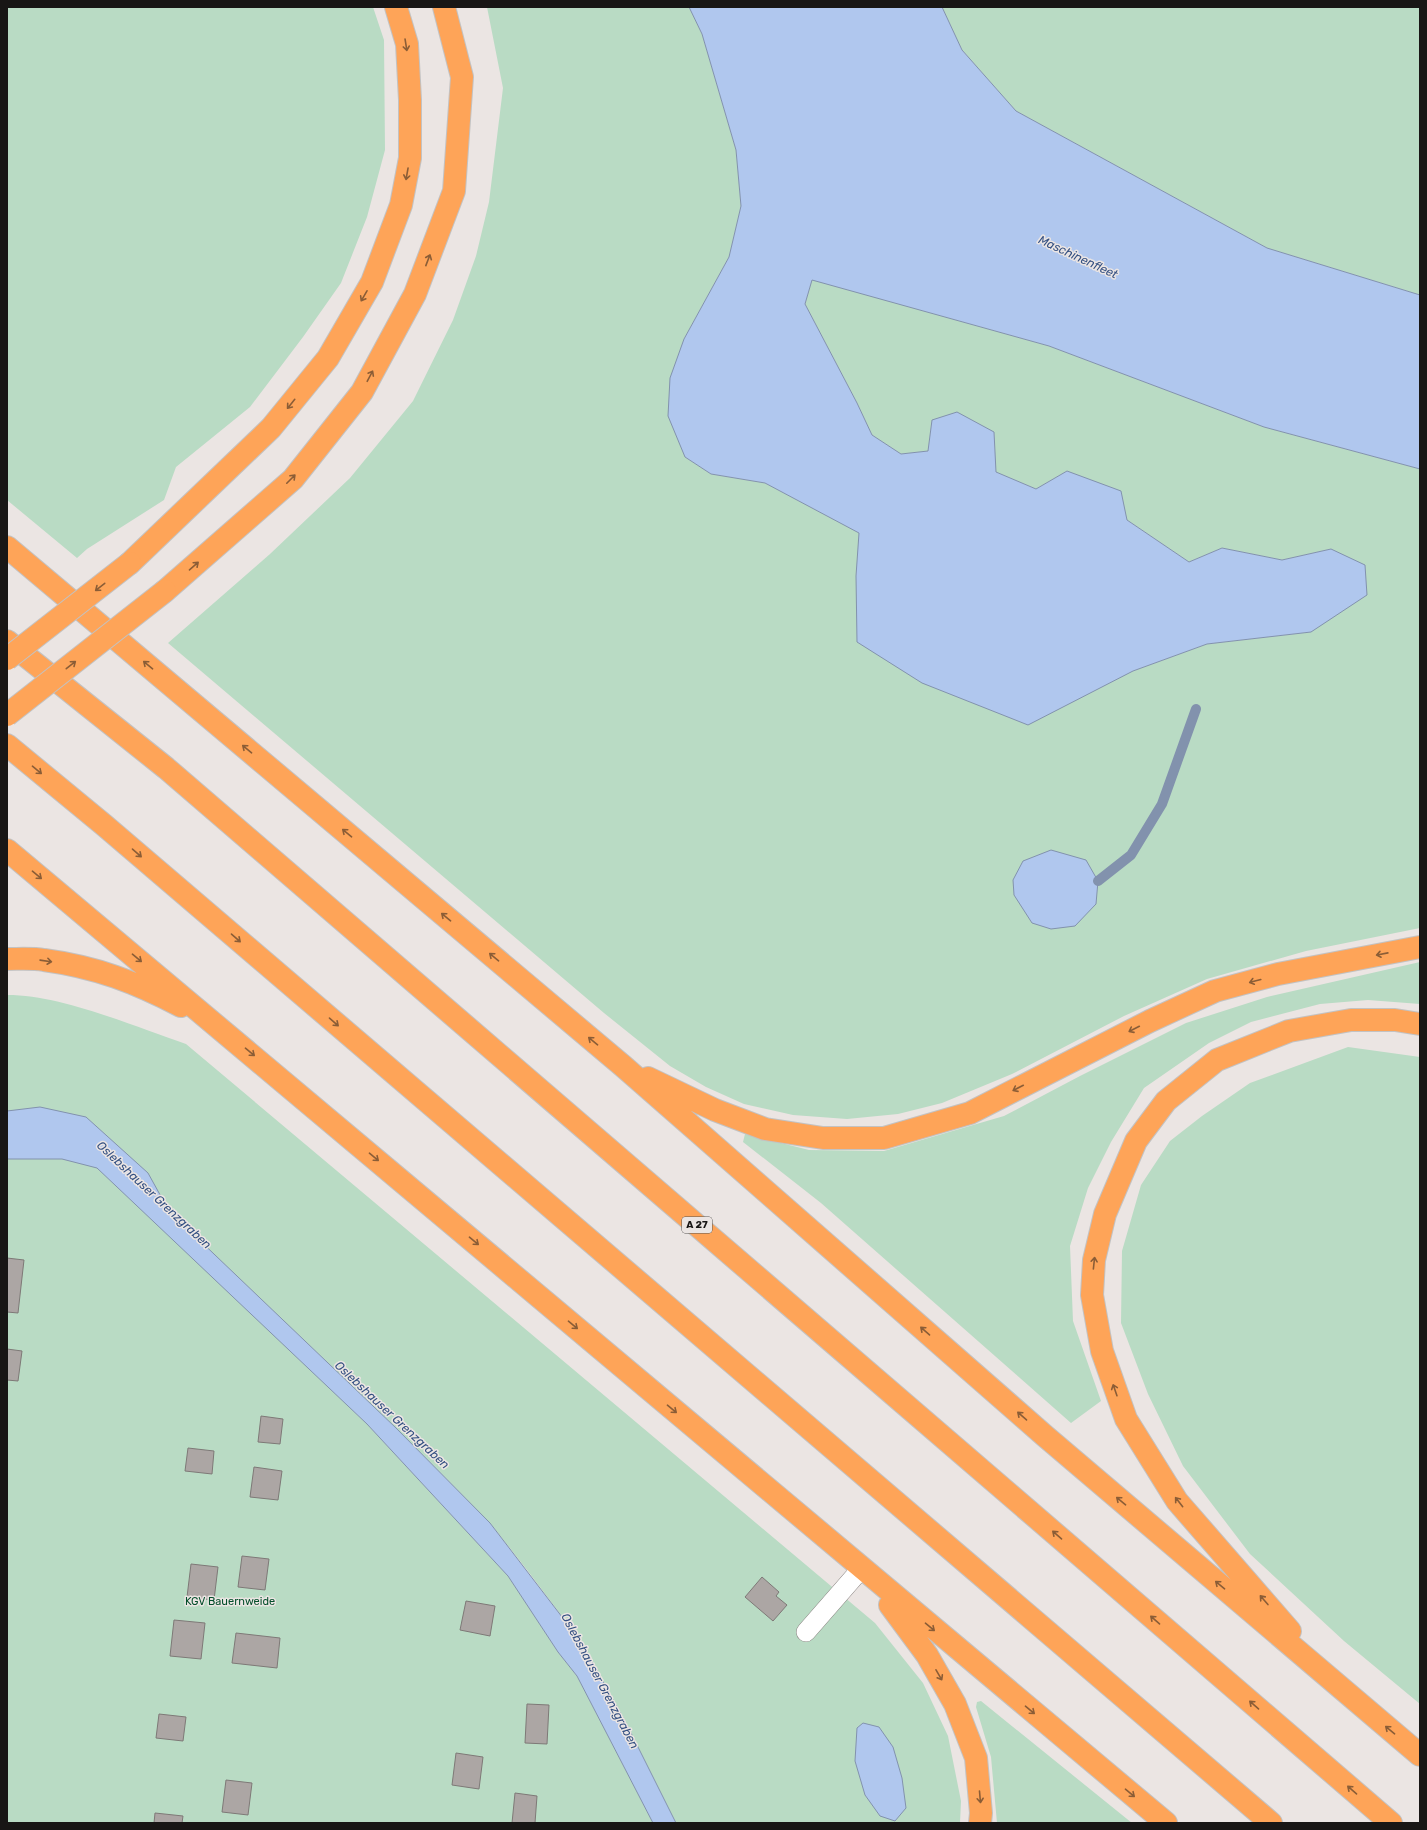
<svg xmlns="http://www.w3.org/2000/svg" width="1427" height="1830" font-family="Rubik,sans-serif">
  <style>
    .green { fill: #b9dbc4 }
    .water { fill: #b0c7ee; stroke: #8292ad }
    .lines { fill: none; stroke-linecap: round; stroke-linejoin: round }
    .stream { stroke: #8292ad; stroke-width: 10 }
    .building { fill: #aca6a4; stroke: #7e7977 }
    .service-casing { stroke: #87817f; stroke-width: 20 }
    .motorway-casing { stroke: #c3c2c2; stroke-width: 24 }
    .service { stroke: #fff; stroke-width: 19 }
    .motorway { stroke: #fea458; stroke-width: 22 }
    .motorway-bridge-casing { stroke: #c3c2c2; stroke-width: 24; stroke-linecap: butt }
    .motorway-bridge { stroke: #fea458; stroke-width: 22 }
    .oneway { stroke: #8b5d36 }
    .labels { text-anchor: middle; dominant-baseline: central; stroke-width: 3; stroke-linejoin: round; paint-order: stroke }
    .shield { fill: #ebe5e3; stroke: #575453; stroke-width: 1 }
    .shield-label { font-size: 10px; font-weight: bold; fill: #181615 }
    .park-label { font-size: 11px; fill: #044f2b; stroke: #ebe5e3 }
    .water-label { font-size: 12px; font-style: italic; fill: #345082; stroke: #ebe5e3 }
  </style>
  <rect width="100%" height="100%" fill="#ebe5e3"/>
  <!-- green -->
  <path class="green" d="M 7,7 L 373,7 L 384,40 L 385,150 L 367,217 L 341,283 L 303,337 L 250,407 L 176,467 L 164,500 L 87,549 L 77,558 L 7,500 Z
    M 487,7 L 689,7 L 702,34 L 736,150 L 741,206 L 729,257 L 684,339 L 685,457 L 711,474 L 765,483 L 860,533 L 856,576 L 1133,671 L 1207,644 L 1311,632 L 1331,549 L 1282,560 L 1222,548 L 1189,562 L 1127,520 L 1067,471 L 1036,489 L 995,472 L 994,432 L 932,421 L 928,451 L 901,454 L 872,435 L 857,403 L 805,304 L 812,279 L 1049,346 L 1264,427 L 1420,469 L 1420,928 L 1306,951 L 1207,979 L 1124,1016 L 1012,1074 L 942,1103 L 898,1114 L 847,1119 L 793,1115 L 744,1104 L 706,1087 L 670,1066 L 604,1013 L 168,643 L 270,554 L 350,478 L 413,401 L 453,320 L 476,256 L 489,202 L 503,88 Z
    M 942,7 L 1420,7 L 1420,295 L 1267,248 L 1016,111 L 962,50 Z
    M 1420,962 L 1420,1004 L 1368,1000 L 1320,1004 L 1251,1022 L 1209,1043 L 1144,1088 L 1111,1142 L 1088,1188 L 1070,1246 L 1073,1321 L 1101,1401 L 1071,1423 L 821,1203 L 743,1142 L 745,1134 L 809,1150 L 884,1151 L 1004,1116 L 1080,1076 L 1186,1023 L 1267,997 Z
    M 7,995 C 62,995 133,1026 186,1044 L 875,1623 L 923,1683 L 948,1736 L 961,1801 L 960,1823 L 676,1823 L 628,1727 L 582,1643 L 527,1570 L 490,1523 L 396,1428 L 294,1331 L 287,1347 L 367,1424 L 508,1576 L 558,1652 L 577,1676 L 653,1823 L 7,1823 Z
    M 1348,1047 L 1420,1057 L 1420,1704 L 1344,1641 L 1250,1554 L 1183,1466 L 1148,1394 L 1121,1323 L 1122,1251 L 1141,1185 L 1170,1141 L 1202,1116 L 1250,1083 Z
    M 981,1701 L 1132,1823 L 997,1823 L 991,1757 L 976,1707 L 977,1702 Z"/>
  <!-- water -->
  <path class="water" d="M 689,7 L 942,7 L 962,50 L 1016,111 L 1267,248 L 1420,295 L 1420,469 L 1264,427 L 1049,346 L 812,280 L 805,304 L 857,403 L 872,435 L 901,454 L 928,451 L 932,420 L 957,412 L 994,432 L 996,472 L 1036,489 L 1067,471 L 1121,491 L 1127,520 L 1189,562 L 1222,548 L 1282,560 L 1331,549 L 1365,565 L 1367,595 L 1311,632 L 1207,644 L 1133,671 L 1028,725 L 922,683 L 857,642 L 856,576 L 859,533 L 765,483 L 711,474 L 685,457 L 668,416 L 670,378 L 684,339 L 729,257 L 741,206 L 736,150 L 702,34 Z
    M 1051,850 L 1086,860 L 1098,881 L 1096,904 L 1075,926 L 1051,929 L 1032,923 L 1014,895 L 1013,880 L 1023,861 Z
    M 40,1107 L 86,1117 L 148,1173 L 169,1211 L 396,1428 L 490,1523 L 582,1643 L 628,1727 L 676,1823 L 653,1823 L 577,1676 L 558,1652 L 508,1576 L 367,1424 L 97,1168 L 62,1159 L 7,1159 L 7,1111 Z
    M 863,1723 L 879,1727 L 893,1747 L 902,1778 L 906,1808 L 895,1821 L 880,1816 L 865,1795 L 855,1761 L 857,1728 Z"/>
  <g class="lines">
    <!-- stream -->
    <path class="stream" d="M 1098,881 L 1131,855 L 1162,804 L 1196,709"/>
  </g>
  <!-- building -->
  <path class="building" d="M 7,1258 L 24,1260 L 18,1313 L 7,1312 Z
    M 7,1349 L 22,1351 L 18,1381 L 7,1380 Z
    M 261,1416 L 283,1419 L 280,1444 L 258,1442 Z
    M 188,1448 L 214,1451 L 212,1474 L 185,1471 Z
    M 254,1467 L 282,1471 L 278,1500 L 250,1497 Z
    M 242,1556 L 269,1559 L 265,1590 L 238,1587 Z
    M 191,1564 L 218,1567 L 214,1600 L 187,1597 Z
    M 762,1577 L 779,1592 L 776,1596 L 787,1605 L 773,1621 L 745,1597 Z
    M 466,1601 L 495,1606 L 490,1636 L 460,1630 Z
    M 174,1620 L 205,1623 L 201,1659 L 170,1656 Z
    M 236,1633 L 280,1638 L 277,1668 L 232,1663 Z
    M 527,1704 L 549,1705 L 547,1744 L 525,1743 Z
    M 159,1714 L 186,1717 L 183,1741 L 156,1738 Z
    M 456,1753 L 483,1757 L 479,1789 L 452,1785 Z
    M 226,1780 L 252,1783 L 248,1815 L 222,1812 Z
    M 515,1793 L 537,1796 L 535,1823 L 512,1823 Z
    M 155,1813 L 183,1816 L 182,1823 L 154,1823 Z"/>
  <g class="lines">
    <defs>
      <path id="service" d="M 806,1632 L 861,1569"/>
      <path id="motorway" d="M 7,547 L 623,1066 L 1045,1436 L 1420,1755
        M 130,563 L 271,428 L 328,358 L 372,282 L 401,205 L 410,158 L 410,100 L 407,44 L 396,7
        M 165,591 L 293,479 L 362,392 L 415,294 L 454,191 L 462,77 L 444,7
        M 7,641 L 166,768 L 1391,1823
        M 7,745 L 104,825 L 1271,1823
        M 7,850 C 395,1172 778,1501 1166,1823
        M 7,959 C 19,959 32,958 44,960 C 96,967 135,982 181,1006
        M 648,1078 L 715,1110 L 765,1129 L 823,1138 L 884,1138 L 970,1113 L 1150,1021 L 1215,991 L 1278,974 L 1420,947
        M 890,1605 L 927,1655 L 955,1704 L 976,1758 L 981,1813 L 980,1823
        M 1290,1631 L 1177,1501 L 1126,1419 L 1102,1351 L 1092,1295 L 1094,1260 L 1105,1214 L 1136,1141 L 1166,1101 L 1217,1060 L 1289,1031 L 1351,1020 L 1395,1020 L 1420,1024"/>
    </defs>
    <!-- service casing -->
    <use href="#service" class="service-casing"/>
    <!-- motorway casing -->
    <use href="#motorway" class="motorway-casing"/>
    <!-- service -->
    <use href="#service" class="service"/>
    <!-- motorway -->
    <use href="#motorway" class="motorway"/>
    <defs>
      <path id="motorway-bridge" d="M 7,659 L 130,563
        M 7,715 L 165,591"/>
    </defs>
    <!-- motorway-bridge casing -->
    <use href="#motorway-bridge" class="motorway-bridge-casing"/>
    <!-- motorway-bridge -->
    <use href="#motorway-bridge" class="motorway-bridge"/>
  </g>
  <!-- one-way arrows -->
  <defs><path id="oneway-shaft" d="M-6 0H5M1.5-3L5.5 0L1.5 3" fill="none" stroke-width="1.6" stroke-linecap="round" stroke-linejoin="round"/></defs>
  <g class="oneway">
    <use href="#oneway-shaft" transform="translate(406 45) rotate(81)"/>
    <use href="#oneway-shaft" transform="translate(407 174) rotate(100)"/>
    <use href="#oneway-shaft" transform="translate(428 260) rotate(-69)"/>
    <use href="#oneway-shaft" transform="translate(364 296) rotate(120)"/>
    <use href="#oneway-shaft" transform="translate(370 376) rotate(-62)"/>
    <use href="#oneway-shaft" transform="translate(291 404) rotate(129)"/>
    <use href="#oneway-shaft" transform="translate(291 479) rotate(-45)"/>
    <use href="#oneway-shaft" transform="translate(194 566) rotate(-41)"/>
    <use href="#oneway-shaft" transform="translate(100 587) rotate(142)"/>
    <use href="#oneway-shaft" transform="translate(71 665) rotate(-38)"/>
    <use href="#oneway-shaft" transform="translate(148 665) rotate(-140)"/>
    <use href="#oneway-shaft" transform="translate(247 749) rotate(-140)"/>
    <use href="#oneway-shaft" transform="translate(37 770) rotate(40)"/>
    <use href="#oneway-shaft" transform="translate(347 833) rotate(-140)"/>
    <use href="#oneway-shaft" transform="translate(137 853) rotate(41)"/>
    <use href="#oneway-shaft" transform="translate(37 875) rotate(40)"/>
    <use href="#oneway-shaft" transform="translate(446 917) rotate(-140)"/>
    <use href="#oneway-shaft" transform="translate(236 938) rotate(41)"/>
    <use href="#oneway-shaft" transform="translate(1382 954) rotate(169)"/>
    <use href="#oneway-shaft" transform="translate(494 957) rotate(-140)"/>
    <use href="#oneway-shaft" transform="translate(137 958) rotate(40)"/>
    <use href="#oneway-shaft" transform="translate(46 961) rotate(8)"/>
    <use href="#oneway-shaft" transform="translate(1255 981) rotate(165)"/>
    <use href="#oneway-shaft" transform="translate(334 1022) rotate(41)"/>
    <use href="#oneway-shaft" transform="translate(1134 1029) rotate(153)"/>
    <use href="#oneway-shaft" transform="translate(593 1041) rotate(-140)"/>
    <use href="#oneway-shaft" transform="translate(250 1052) rotate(40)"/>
    <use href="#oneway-shaft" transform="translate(1018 1088) rotate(153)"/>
    <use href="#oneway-shaft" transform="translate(374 1157) rotate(40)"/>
    <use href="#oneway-shaft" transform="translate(474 1241) rotate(40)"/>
    <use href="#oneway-shaft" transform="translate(1094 1263) rotate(-84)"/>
    <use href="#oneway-shaft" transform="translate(573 1325) rotate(40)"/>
    <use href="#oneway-shaft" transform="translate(925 1331) rotate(-139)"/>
    <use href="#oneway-shaft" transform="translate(1115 1390) rotate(-109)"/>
    <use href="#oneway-shaft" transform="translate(672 1409) rotate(40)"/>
    <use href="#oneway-shaft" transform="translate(1022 1416) rotate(-139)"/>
    <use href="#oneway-shaft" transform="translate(1121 1501) rotate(-140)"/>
    <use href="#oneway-shaft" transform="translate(1179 1502) rotate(-128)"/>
    <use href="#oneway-shaft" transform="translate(1057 1535) rotate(-139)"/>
    <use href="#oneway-shaft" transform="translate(1220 1585) rotate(-140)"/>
    <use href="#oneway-shaft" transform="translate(1264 1600) rotate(-131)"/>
    <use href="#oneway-shaft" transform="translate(1155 1620) rotate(-139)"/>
    <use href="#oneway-shaft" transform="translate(930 1627) rotate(40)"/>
    <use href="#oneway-shaft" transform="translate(939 1675) rotate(60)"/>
    <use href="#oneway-shaft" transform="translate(1254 1705) rotate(-139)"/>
    <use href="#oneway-shaft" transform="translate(1030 1710) rotate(40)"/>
    <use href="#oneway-shaft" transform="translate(1390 1730) rotate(-140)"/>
    <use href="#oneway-shaft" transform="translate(1352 1790) rotate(-139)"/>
    <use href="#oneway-shaft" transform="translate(1130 1793) rotate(40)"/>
    <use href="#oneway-shaft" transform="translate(980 1797) rotate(85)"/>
  </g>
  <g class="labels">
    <!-- shield labels -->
    <rect class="shield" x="682" y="1217" width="30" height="16" rx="3"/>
    <g class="shield-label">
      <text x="697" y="1225">A 27</text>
    </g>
    <!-- park labels -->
    <g class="park-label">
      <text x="230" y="1601">KGV Bauernweide</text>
    </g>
    <!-- water labels -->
    <g class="water-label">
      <text transform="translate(1078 257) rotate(25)">Maschinenfleet</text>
      <text transform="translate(154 1195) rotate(43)">Oslebshauser Grenzgraben</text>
      <text transform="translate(392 1415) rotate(43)">Oslebshauser Grenzgraben</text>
      <text transform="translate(600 1681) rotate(62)">Oslebshauser Grenzgraben</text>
    </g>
  </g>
  <!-- border -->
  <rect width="1427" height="1830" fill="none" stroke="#181615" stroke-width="16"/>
</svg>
